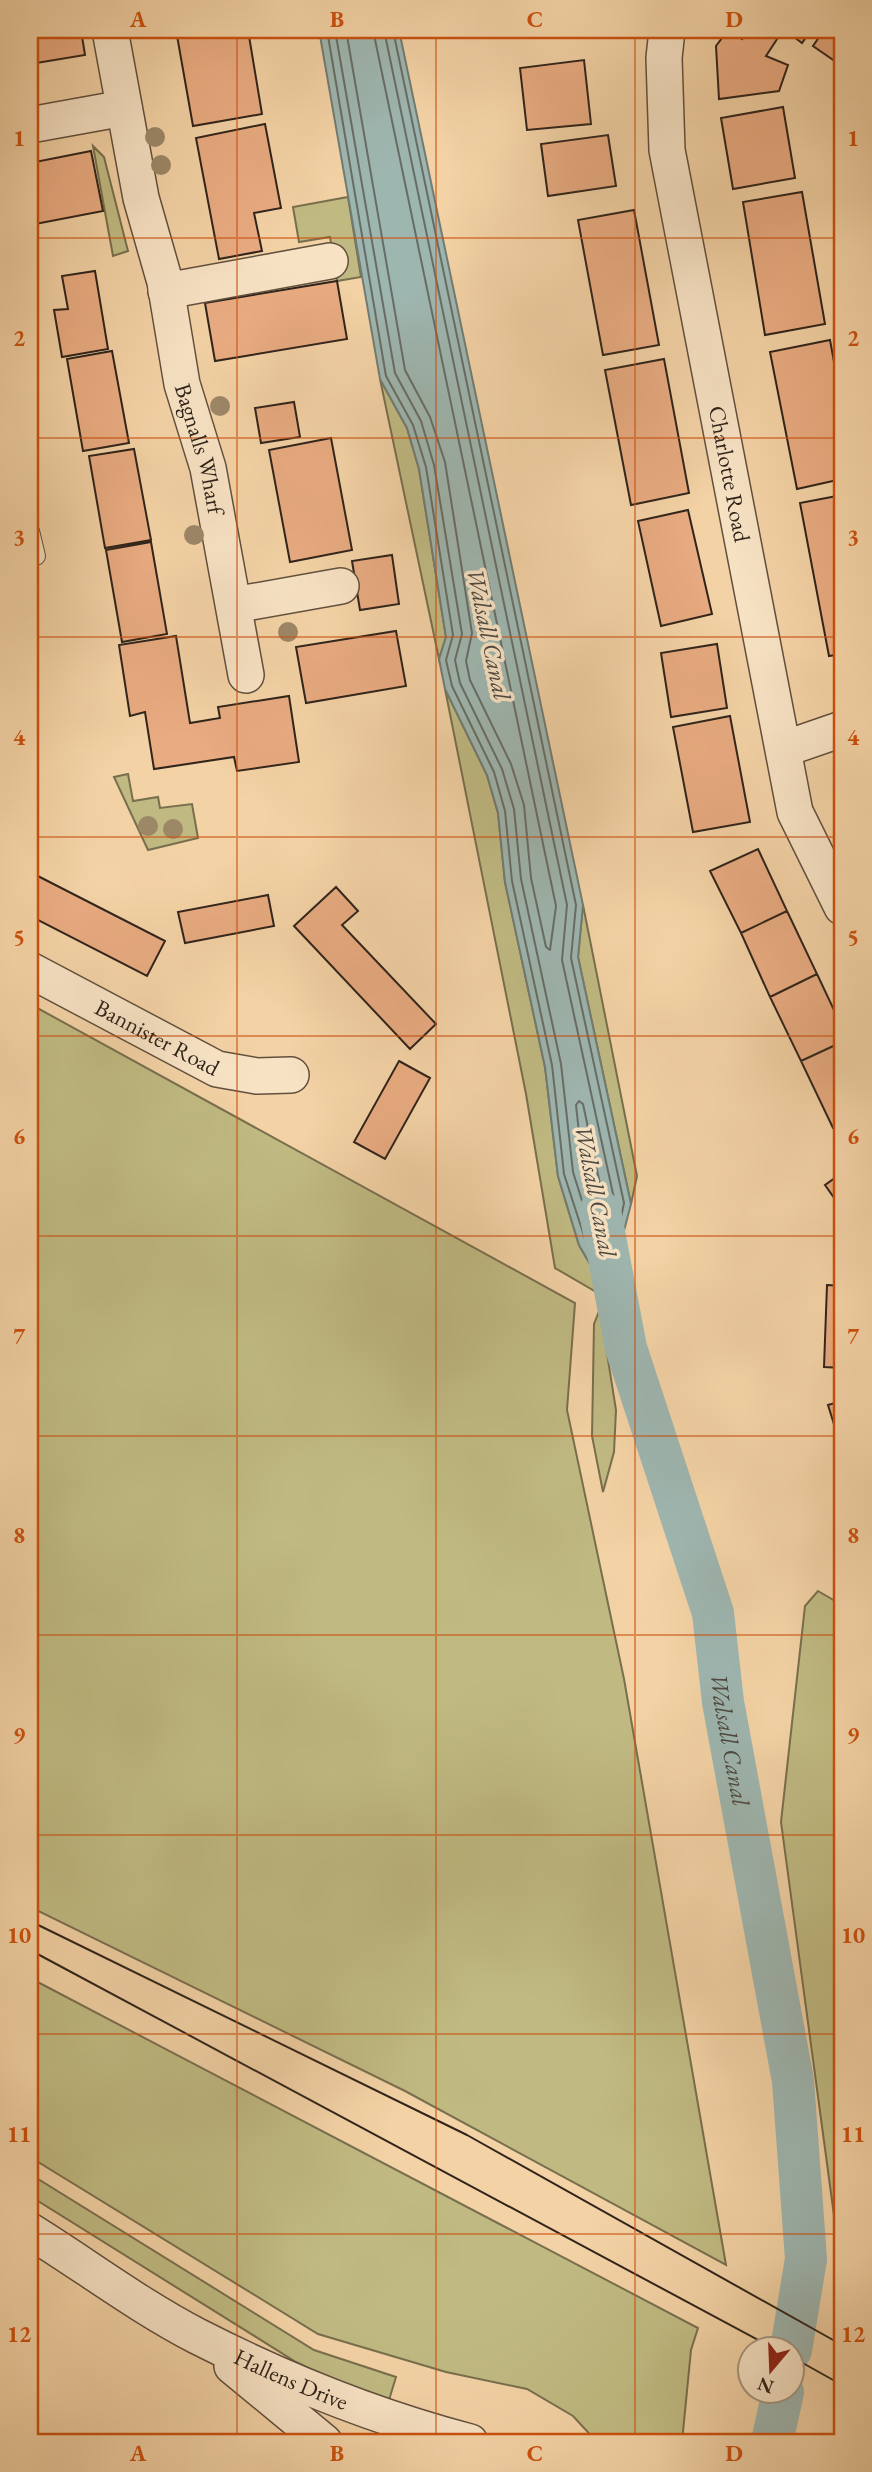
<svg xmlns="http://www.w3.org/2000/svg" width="872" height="2472" font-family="'EB Garamond',serif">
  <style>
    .green { fill: #c0ba82; stroke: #786f4e; stroke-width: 2 }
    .water { fill: #9eb6b0; stroke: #727c74; stroke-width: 2 }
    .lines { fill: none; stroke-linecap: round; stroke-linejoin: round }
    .shore { stroke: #676d66; stroke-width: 2 }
    .canal { stroke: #9eb6b0; stroke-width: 42 }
    .building { fill: #e9ab81; stroke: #30241b; stroke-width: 2 }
    .service-casing { stroke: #61503e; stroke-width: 20 }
    .minor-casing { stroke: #61503e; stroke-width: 38 }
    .service { stroke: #f7e2c4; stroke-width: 18 }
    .minor { stroke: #f7e2c4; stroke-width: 35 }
    .tram { stroke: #30241b; stroke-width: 2 }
    .tree { fill: #9c8767 }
    .grid { fill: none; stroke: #cc510e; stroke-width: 2; stroke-opacity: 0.55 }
    .labels { text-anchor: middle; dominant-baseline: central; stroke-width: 7; stroke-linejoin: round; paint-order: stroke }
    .street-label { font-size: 23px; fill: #30241b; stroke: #f7e2c4 }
    .water-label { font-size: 24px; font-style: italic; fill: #4c4840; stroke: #f7e2c4 }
    .neatline { fill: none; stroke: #cc510e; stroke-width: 2.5 }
    .grid-label { font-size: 23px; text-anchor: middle; font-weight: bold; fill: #cc510e }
  </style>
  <rect width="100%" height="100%" fill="#f3d2a5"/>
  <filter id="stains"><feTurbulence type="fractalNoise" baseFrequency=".00286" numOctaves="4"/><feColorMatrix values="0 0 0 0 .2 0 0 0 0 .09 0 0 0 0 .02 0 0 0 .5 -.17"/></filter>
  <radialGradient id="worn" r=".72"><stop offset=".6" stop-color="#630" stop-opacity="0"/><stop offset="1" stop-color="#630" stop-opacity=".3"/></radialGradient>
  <!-- green -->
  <path class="green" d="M 93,146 L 104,157 L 128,251 L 113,256 Z
    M 348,197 L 361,277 L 337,281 L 330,237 L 299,242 L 293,207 Z
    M 380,379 L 407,428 L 419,469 L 446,637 L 439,659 Z
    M 445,689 L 487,775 L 498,813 L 505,882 L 545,1067 L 558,1176 L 579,1245 L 594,1271 L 598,1293 L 555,1268 L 526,1094 Z
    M 128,774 L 133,801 L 158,797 L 160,808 L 192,804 L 198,838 L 148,850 L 114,777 Z
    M 583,905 L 637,1176 L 631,1204 L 578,957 Z
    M 30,1004 L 575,1303 L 567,1410 L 624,1679 L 726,2265 L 405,2091 L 30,1907 Z
    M 600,1309 L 616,1410 L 614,1452 L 603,1492 L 592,1436 L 594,1324 Z
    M 818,1591 L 842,1605 L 842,2247 L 838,2245 L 781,1822 L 805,1606 Z
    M 30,1978 L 698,2328 L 691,2350 L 682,2442 L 597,2442 L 573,2416 L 527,2389 L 446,2372 L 318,2334 L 30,2157 Z
    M 30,2174 L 314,2350 L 396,2377 L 389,2400 L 341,2384 L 296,2362 L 30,2196 Z"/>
  <!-- water -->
  <path class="water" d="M 319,30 L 399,30 L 583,905 L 578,957 L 631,1204 L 620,1246 L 621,1264 L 594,1271 L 579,1245 L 558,1176 L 545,1067 L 505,882 L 498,813 L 487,775 L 445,689 L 439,659 L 446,637 L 419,469 L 407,428 L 380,379 Z"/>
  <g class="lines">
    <!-- shore -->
    <path class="shore" d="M 327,30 L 386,376 L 413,425 L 426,467 L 453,635 L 446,660 L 452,686 L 494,772 L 505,811 L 512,881 L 552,1065 L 564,1174 L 586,1242 L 600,1262 L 613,1257 L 624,1203 L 571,958 L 576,905 L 393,30
      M 335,30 L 395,373 L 421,421 L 434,465 L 462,634 L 455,660 L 460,683 L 502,769 L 514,809 L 521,879 L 561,1064 L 573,1172 L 594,1239 L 602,1248 L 615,1203 L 562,960 L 567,905 L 384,30
      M 346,30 L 405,370 L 430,417 L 445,462 L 472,633 L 466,661 L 470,680 L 511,764 L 524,805 L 531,878 L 546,947 L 550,950 L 556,906 L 373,30
      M 579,1101 L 583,1104 L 604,1203 L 601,1210 L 597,1208 L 583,1170 L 576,1105 Z"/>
    <!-- canal -->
    <g class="canal">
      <path id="s1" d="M 600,1211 L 626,1348 L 713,1613 L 723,1702 L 793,2081 L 806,2259 L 791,2350"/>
      <path d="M 772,2442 L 783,2392"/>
    </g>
  </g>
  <!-- building -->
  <path class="building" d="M 30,30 L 81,30 L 85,55 L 30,64 Z
    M 176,30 L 248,30 L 262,114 L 193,126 Z
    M 728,30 L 732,30 L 742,39 L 748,30 L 783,30 L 766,56 L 788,65 L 779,91 L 719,99 L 716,46 Z
    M 785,30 L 811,30 L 802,43 Z
    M 824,30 L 842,30 L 842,66 L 813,46 Z
    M 584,60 L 591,124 L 527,130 L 520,68 Z
    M 783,107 L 795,178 L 733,189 L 721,118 Z
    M 265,124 L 281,208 L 254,213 L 262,251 L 219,259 L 196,138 Z
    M 608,135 L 616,186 L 548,196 L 541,144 Z
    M 91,151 L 103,211 L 30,225 L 30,163 Z
    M 802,192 L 825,324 L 765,335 L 743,202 Z
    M 634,210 L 659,345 L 603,355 L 578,220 Z
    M 95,271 L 108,349 L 62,357 L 54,310 L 68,309 L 62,276 Z
    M 337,281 L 347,339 L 215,361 L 205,303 Z
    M 830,340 L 842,405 L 842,479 L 797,489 L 770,352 Z
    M 112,351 L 129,443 L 83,451 L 67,359 Z
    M 664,359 L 689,493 L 631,505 L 605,370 Z
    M 294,402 L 300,437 L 261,443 L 255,408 Z
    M 331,438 L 352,550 L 290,562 L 269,450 Z
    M 134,449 L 151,540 L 105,548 L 89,456 Z
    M 842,495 L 842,654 L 829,656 L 800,503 Z
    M 688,510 L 712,614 L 661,626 L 638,521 Z
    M 151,542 L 167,634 L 122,642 L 106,550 Z
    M 392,555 L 399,604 L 360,610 L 352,561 Z
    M 396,631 L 406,686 L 306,703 L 296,647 Z
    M 176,636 L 190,723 L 220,718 L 218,707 L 289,696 L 299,762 L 237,771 L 234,757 L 154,769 L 145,712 L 130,716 L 119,645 Z
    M 717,644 L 727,708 L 671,717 L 661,653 Z
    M 730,716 L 750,822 L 693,832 L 673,727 Z
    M 758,849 L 787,911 L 741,933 L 710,871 Z
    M 30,872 L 165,941 L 147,976 L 30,916 Z
    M 336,887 L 358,911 L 342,925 L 436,1024 L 410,1049 L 294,926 Z
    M 268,895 L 274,926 L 185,943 L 178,912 Z
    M 787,911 L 817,974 L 770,997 L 741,933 Z
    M 817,974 L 842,1027 L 842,1042 L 801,1061 L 770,997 Z
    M 842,1042 L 842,1124 L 833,1128 L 801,1061 Z
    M 399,1061 L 430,1078 L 385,1159 L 354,1142 Z
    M 842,1173 L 842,1209 L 825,1185 Z
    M 827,1285 L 842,1286 L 842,1368 L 824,1367 Z
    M 842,1401 L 842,1450 L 828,1405 Z"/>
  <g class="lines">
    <defs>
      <path id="service" d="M 30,531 L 36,556"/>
      <g id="minor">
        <path id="s2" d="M 110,30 L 141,198 L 165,282 L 182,384 L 208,468 L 246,675"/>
        <path id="s3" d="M 667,30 L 664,58 L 667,150 L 795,812 L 842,907"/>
        <path d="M 30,125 L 124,108"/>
        <path d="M 166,291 L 330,261"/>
        <path d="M 234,605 L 341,586"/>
        <path d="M 784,749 L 842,729"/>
        <path id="s4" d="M 30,970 L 217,1069 L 257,1076 L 291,1075"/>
        <path id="s5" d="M 30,2231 C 85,2265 139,2306 197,2336 C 285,2381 375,2417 470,2442"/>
        <path d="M 232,2366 L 324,2442"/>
      </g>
    </defs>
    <!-- service casing -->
    <use href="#service" class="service-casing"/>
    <!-- minor casing -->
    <use href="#minor" class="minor-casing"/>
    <!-- service -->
    <use href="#service" class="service"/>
    <!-- minor -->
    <use href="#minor" class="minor"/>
    <!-- tram -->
    <path class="tram" d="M 30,1921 L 467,2135 L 842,2345
      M 30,1950 L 777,2350
      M 792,2357 L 842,2385"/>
  </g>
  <!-- trees -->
  <g class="tree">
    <circle cx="155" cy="137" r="10"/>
    <circle cx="161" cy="165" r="10"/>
    <circle cx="220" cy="406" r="10"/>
    <circle cx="194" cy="535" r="10"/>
    <circle cx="288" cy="632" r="10"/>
    <circle cx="148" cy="826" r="10"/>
    <circle cx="173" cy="829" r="10"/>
  </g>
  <!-- grid -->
  <path class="grid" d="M 237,30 L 237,2442M 436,30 L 436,2442M 635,30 L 635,2442M 30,238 L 842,238M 30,438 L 842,438M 30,637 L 842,637M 30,837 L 842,837M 30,1036 L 842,1036M 30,1236 L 842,1236M 30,1436 L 842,1436M 30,1635 L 842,1635M 30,1835 L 842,1835M 30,2034 L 842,2034M 30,2234 L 842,2234"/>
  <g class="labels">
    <!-- street labels -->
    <g class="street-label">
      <text stroke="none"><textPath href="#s2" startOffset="429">Bagnalls Wharf</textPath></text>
      <text stroke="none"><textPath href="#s3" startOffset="450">Charlotte Road</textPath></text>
      <text stroke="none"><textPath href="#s4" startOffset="144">Bannister Road</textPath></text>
      <text stroke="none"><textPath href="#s5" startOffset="301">Hallens Drive</textPath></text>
    </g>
    <!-- water labels -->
    <g class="water-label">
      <text transform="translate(489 634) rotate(78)">Walsall Canal</text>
      <text transform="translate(596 1191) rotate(79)">Walsall Canal</text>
      <text stroke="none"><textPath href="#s1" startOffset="546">Walsall Canal</textPath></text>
    </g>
  </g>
  <!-- margin -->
  <rect width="872" height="2472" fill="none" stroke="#f3d2a5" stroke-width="77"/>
  <!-- north arrow -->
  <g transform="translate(771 2370) rotate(199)"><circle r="33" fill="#f7e2c4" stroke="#a79680" stroke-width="2"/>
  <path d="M0-5L12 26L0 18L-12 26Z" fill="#8f2418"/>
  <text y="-10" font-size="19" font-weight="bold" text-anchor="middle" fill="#30241b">N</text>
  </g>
  <rect x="38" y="38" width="796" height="2396" class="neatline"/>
  <g class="grid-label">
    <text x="138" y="27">A</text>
    <text x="337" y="27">B</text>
    <text x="535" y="27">C</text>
    <text x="734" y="27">D</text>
    <text x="19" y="146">1</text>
    <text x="853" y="146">1</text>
    <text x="19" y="346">2</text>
    <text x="853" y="346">2</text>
    <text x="19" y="545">3</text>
    <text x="853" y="545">3</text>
    <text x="19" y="745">4</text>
    <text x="853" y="745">4</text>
    <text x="19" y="945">5</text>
    <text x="853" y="945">5</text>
    <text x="19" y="1144">6</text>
    <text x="853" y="1144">6</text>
    <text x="19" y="1344">7</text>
    <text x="853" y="1344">7</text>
    <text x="19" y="1543">8</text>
    <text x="853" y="1543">8</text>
    <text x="19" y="1743">9</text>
    <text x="853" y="1743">9</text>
    <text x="19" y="1943">10</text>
    <text x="853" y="1943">10</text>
    <text x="19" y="2142">11</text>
    <text x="853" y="2142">11</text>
    <text x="19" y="2342">12</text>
    <text x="853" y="2342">12</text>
    <text x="138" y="2461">A</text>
    <text x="337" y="2461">B</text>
    <text x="535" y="2461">C</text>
    <text x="734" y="2461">D</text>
  </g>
  <rect width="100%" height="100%" filter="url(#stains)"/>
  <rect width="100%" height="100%" fill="url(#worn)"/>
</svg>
